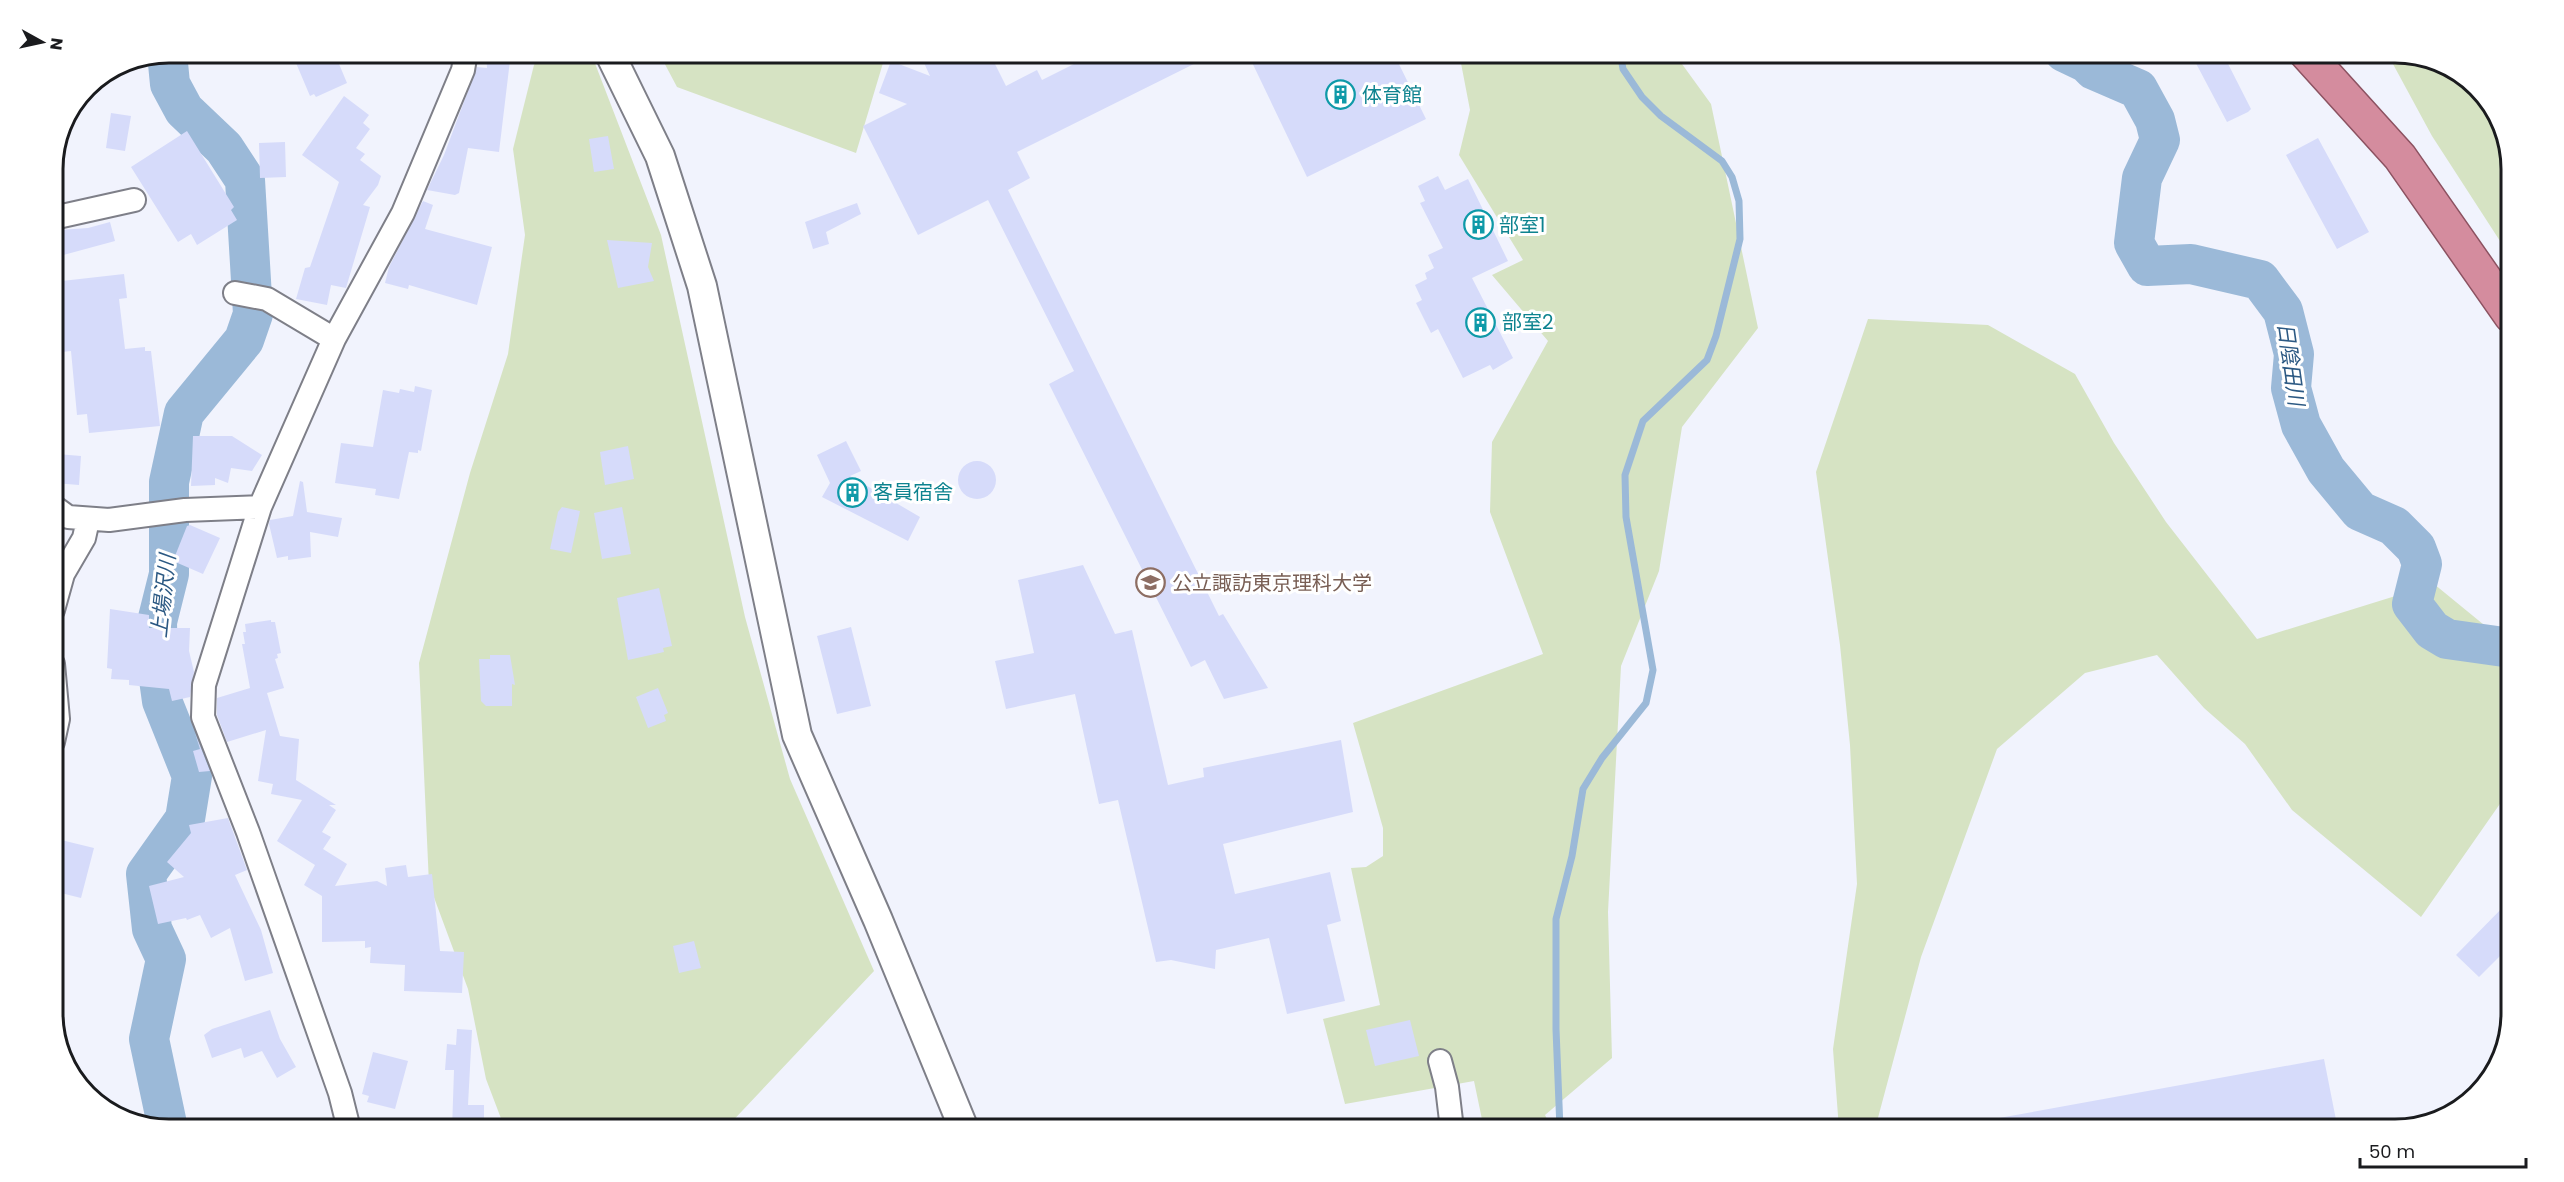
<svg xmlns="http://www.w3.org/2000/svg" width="2564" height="1182" font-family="Poppins,'Noto Sans JP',sans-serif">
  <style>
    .green { fill: #d6e3c3 }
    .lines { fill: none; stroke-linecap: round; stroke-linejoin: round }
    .stream { stroke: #9bb9d8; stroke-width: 7 }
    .river { stroke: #9bb9d8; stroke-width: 40 }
    .building { fill: #d6dbfa }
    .minor-casing { stroke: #7e7f88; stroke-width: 26 }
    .tertiary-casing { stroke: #7e7f88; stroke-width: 32 }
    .trunk-casing { stroke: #8c5261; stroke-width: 36 }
    .minor { stroke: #fff; stroke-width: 22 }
    .tertiary { stroke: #fff; stroke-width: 28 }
    .trunk { stroke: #d48c9e; stroke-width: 33 }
    .labels { text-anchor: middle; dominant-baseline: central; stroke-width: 6; stroke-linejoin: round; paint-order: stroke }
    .culture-label { font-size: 20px; fill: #0d838f; stroke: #fff; text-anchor: start }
    .education-label { font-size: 20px; fill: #785e54; stroke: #fff; text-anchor: start }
    .water-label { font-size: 21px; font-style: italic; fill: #2c5983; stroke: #fff }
    .rim { fill: none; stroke: #1a1b1e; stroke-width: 3 }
  </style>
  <rect width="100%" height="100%" fill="#f1f3fd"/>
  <!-- green -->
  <path class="green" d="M 542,53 L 591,53 L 661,235 L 745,617 L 790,779 L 874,971 L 725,1129 L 505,1129 L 486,1079 L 468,989 L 429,884 L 419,663 L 470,473 L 508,354 L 525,235 L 513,149 L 534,65 Z
    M 659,53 L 886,53 L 856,153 L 677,87 Z
    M 1449,53 L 1674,53 L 1711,104 L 1758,328 L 1682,427 L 1659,571 L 1621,666 L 1608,912 L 1612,1058 L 1545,1115 L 1552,1129 L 1484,1129 L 1474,1081 L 1345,1104 L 1323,1019 L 1380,1005 L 1351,868 L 1366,867 L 1383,856 L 1383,828 L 1353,723 L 1543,654 L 1490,512 L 1492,442 L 1548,341 L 1492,275 L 1523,260 L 1459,155 L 1470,110 L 1460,58 Z
    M 2387,53 L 2440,61 L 2492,104 L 2511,161 L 2511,258 L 2432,136 Z
    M 1868,319 L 1988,325 L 2075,374 L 2114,443 L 2166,522 L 2257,639 L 2434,584 L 2511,647 L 2511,788 L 2421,917 L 2292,810 L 2245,744 L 2204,708 L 2157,655 L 2085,673 L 1997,749 L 1921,957 L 1875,1129 L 1839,1129 L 1833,1049 L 1857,884 L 1850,745 L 1840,645 L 1816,472 Z"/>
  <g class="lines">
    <!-- stream -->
    <path class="stream" d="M 1560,1129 L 1556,1029 L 1556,919 L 1572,856 L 1583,789 L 1602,758 L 1646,703 L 1653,670 L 1626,517 L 1625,475 L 1643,421 L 1707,360 L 1716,336 L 1740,239 L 1739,201 L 1732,177 L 1722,161 L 1661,116 L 1642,97 L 1623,69 L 1620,52"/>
    <!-- river -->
    <path class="river" d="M 2064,52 L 2087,63 L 2094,70 L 2138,89 L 2155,120 L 2160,140 L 2142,178 L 2134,243 L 2147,266 L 2191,264 L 2260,280 L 2283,311 L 2294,354 L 2291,388 L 2301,425 L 2326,470 L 2360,511 L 2394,526 L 2416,548 L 2422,564 L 2412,604 L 2432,630 L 2447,639 L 2511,648
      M 167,53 L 170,84 L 184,110 L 224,148 L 245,180 L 253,314 L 244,340 L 184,413 L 169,482 L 169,574 L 157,622 L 158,672 L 162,701 L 192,776 L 185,819 L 146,874 L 152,929 L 166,959 L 149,1039 L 168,1129"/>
  </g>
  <!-- building -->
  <path class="building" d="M 296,52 L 334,52 L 347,83 L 316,97 L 314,94 L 310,96 L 296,63 L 300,62 Z
    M 486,52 L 511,52 L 499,152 L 468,148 L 459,193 L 455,195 L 427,190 L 444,155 L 477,67 L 487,68 Z
    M 919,52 L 989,52 L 1006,86 L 1037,70 L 1042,80 L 1098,52 L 1218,52 L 1017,152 L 1030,178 L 1008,190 L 1219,616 L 1223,614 L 1268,688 L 1224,699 L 1205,660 L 1191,667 L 1049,384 L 1074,371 L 988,200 L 918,235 L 863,126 L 907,104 L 879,93 L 891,61 L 930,76 Z
    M 1247,52 L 1393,52 L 1426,119 L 1307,177 Z
    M 2190,52 L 2222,52 L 2251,109 L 2248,112 L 2227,122 Z
    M 344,96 L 369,115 L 363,123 L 370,129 L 356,148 L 365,154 L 360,160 L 381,176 L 378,185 L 363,205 L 370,207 L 346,288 L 331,285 L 327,305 L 296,299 L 305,268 L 310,267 L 339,182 L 302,155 Z
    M 111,113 L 131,116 L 125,151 L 106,148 Z
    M 187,131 L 234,207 L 231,210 L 237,220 L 197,245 L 191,234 L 178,242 L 131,167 Z
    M 608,136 L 614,169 L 594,172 L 589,139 Z
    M 2318,138 L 2369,232 L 2337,249 L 2286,155 Z
    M 285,142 L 286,177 L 260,178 L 259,143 Z
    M 1438,176 L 1445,190 L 1468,179 L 1508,261 L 1472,278 L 1513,358 L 1493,370 L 1490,365 L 1463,378 L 1438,329 L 1431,333 L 1416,303 L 1422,300 L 1415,285 L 1427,279 L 1425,273 L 1434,268 L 1428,255 L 1443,248 L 1420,203 L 1425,201 L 1418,186 Z
    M 423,201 L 433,205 L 425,229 L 492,247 L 477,305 L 409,285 L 408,289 L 385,283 L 389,267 Z
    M 857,203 L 861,214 L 826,232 L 829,244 L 813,249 L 805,222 Z
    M 110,222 L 115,241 L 56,257 L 54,234 L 60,234 L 59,230 L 88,228 Z
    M 607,240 L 652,243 L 648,267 L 654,281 L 618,288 Z
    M 124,274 L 127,298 L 119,299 L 125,349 L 145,347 L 145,351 L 151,351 L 160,426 L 89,433 L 87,414 L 77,415 L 71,351 L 53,353 L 53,282 Z
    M 415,386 L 432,390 L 421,451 L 418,450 L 418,453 L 409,452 L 399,499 L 375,495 L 376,489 L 335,483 L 341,443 L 373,447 L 383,390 L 399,393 L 400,389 L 414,392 Z
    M 193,436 L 232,436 L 262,455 L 252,471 L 231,468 L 228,483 L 215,478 L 215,485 L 191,486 Z
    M 846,441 L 861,471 L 850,476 L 920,517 L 908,541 L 822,497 L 830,483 L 817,455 Z
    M 628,446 L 634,479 L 605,485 L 600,452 Z
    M 57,454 L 81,456 L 79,485 L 54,483 L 53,460 L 57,460 Z
    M958 480a19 19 0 1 1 38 0a19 19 0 1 1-38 0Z
    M 300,481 L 303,482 L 307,512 L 342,518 L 338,537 L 310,532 L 311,557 L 288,560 L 288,556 L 277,558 L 269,524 L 270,520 L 293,516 Z
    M 562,507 L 580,511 L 571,553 L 550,549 L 558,512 Z
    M 622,507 L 631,554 L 602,559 L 594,513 Z
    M 190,525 L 220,538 L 203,574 L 173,561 L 187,526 Z
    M 1083,565 L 1115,634 L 1132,630 L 1168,785 L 1204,777 L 1203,768 L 1341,740 L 1353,812 L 1223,844 L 1235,894 L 1330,872 L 1341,921 L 1327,925 L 1345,1001 L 1287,1014 L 1269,938 L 1216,950 L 1215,969 L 1171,960 L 1156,962 L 1118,800 L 1099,804 L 1075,694 L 1006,709 L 995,661 L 1034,653 L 1018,580 Z
    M 659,588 L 672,646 L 663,648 L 664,652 L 628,660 L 617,598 Z
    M 110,609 L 149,615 L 149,628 L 190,628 L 189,651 L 194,672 L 190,697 L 172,701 L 169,689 L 129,685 L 129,680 L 111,679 L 112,669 L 107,668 Z
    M 271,620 L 271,622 L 275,622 L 281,653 L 277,654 L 278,658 L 275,659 L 284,688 L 267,693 L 280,736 L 299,739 L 296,780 L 336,805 L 329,805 L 336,810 L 322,832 L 331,837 L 323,849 L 347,864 L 335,886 L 377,881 L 387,886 L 385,868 L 406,865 L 408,877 L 432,874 L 440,951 L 464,952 L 462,993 L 404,991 L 405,965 L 370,963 L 371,947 L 365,948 L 365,941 L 322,942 L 322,896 L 304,885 L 315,865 L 277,841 L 302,800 L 271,794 L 273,784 L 258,781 L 266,730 L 227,742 L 217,715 L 217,698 L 250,688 L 242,644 L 245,644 L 243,632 L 246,632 L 245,624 Z
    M 851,627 L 871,706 L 837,714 L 817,636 Z
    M 490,655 L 510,655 L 515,685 L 512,684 L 512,706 L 486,706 L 481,701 L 479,659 L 490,659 Z
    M 658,688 L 668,713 L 664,715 L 666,721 L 648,728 L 636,697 Z
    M 195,733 L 210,771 L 199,772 L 193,751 L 200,749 Z
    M 228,818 L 247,870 L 235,875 L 261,930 L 273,973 L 245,981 L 230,928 L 211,938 L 200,915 L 187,920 L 186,918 L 158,924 L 149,886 L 184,877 L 167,862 L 191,833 L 189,825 Z
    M 57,839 L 94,848 L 81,898 L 53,891 L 53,857 Z
    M 2511,899 L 2511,945 L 2479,977 L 2456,955 Z
    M 694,941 L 701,968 L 679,973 L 673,946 Z
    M 270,1010 L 280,1039 L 296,1067 L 277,1078 L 262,1051 L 244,1058 L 241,1048 L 212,1058 L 204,1035 L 212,1029 Z
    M 1410,1020 L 1419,1056 L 1375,1066 L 1366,1030 Z
    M 457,1029 L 472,1030 L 468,1105 L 484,1105 L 484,1127 L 476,1130 L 452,1130 L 454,1070 L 445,1070 L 447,1044 L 456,1045 Z
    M 373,1052 L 408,1061 L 395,1109 L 367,1102 L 369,1096 L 362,1094 Z
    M 2324,1059 L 2338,1130 L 1989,1130 L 1988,1120 Z"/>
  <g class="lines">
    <defs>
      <path id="minor" d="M 53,218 L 134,200
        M 235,293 L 267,299 L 334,339
        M 53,506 L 68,517 L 109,520 L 185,510 L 260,507
        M 53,610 L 63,574 L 84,538 L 88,520
        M 53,664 L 58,719 L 53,742
        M 1440,1061 L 1447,1087 L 1452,1129
        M 349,1129 L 340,1093 L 248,832 L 203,717 L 204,685 L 260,507 L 334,339 L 403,213 L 463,70 L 466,52"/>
      <path id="tertiary" d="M 609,52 L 660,156 L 702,286 L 797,735 L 878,920 L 964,1129"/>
      <path id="trunk" d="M 2305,52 L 2400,157 L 2511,316"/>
    </defs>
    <!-- minor casing -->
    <use href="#minor" class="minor-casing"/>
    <!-- tertiary casing -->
    <use href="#tertiary" class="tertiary-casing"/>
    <!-- trunk casing -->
    <use href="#trunk" class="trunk-casing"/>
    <!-- minor -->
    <use href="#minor" class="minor"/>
    <!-- tertiary -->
    <use href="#tertiary" class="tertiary"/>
    <!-- trunk -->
    <use href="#trunk" class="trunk"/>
  </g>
  <!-- icons -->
  <defs>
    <symbol id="building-ring" viewBox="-11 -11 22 22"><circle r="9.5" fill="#fff" stroke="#0f9aa8" stroke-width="1.5"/><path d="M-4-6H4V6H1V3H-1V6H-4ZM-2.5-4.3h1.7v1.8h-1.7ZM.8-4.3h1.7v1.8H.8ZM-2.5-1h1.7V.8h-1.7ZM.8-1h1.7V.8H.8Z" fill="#0f9aa8"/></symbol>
    <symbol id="university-ring" viewBox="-11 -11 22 22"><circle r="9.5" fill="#fff" stroke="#8d6e63" stroke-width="1.5"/><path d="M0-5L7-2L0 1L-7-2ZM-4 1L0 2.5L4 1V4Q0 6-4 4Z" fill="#8d6e63"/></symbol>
  </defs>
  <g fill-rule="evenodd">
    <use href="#building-ring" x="1324" y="78" width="33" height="33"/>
    <use href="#building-ring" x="1462" y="208" width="33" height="33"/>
    <use href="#building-ring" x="1464" y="306" width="33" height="33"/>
    <use href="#building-ring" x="836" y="476" width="33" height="33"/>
    <use href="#university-ring" x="1134" y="566" width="33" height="33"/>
  </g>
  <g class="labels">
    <!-- culture labels -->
    <g class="culture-label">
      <text x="1362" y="95">体育館</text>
      <text x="1499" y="225">部室1</text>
      <text x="1502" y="322">部室2</text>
      <text x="873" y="492">客員宿舎</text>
    </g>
    <!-- education labels -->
    <g class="education-label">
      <text x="1172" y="583">公立諏訪東京理科大学</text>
    </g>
    <!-- water labels -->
    <g class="water-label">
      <text transform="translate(2291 364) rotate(82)">日陰田川</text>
      <text transform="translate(163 596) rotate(-84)">上場沢川</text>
    </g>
  </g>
  <!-- crop -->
  <path d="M0 0H2564V1182H0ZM169 63H2395A106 106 0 0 1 2501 169V1013A106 106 0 0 1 2395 1119H169A106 106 0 0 1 63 1013V169A106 106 0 0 1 169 63Z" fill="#fff" fill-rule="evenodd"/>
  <path class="rim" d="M169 63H2395A106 106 0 0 1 2501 169V1013A106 106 0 0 1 2395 1119H169A106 106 0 0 1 63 1013V169A106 106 0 0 1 169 63Z"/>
  <!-- north arrow -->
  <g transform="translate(42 42) rotate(98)" stroke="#ffffff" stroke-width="4.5" paint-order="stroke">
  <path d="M0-4.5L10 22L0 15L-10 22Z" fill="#1a1b1e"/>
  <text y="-9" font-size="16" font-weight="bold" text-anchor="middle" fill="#1a1b1e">N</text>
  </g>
  <!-- scale -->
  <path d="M2360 1158v9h166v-9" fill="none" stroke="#1a1b1e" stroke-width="3"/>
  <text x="2369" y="1158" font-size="18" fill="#1a1b1e" stroke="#ffffff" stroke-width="4.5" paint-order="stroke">50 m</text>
</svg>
